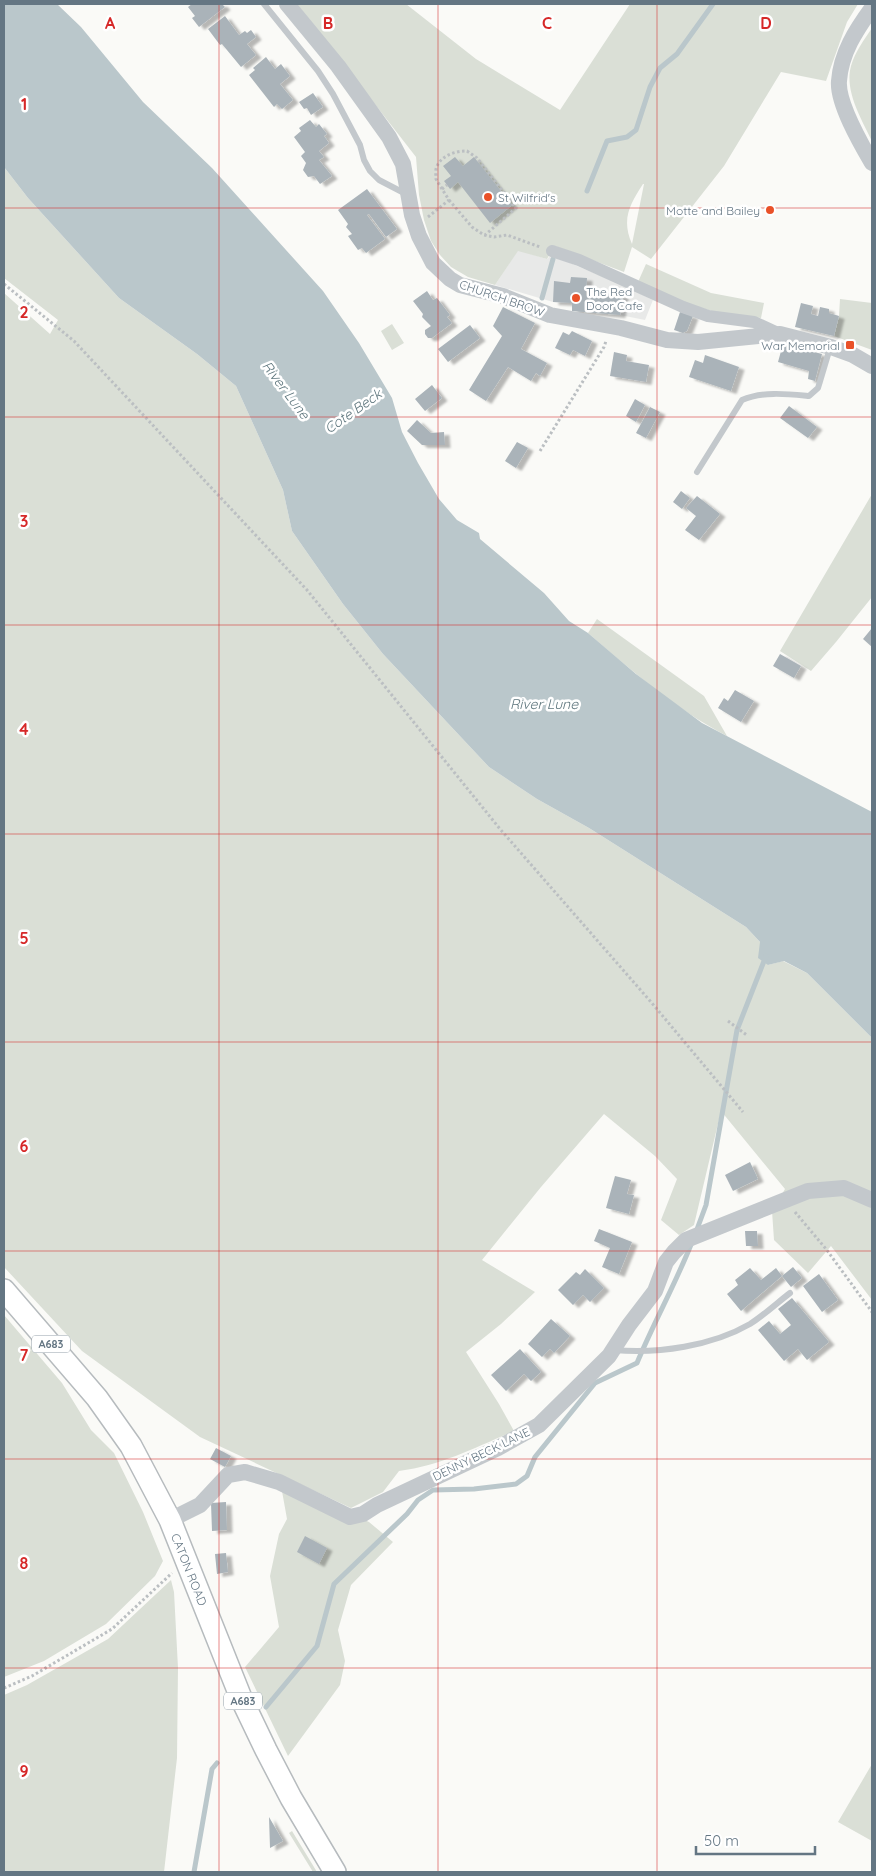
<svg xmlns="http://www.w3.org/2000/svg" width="876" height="1876" font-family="Quicksand,sans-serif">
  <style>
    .built { fill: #e8e9e8 }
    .green { fill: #dadfd6; fill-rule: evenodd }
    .water { fill: #bac7cb }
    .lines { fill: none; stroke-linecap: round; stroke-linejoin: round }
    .stream { stroke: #bac7cb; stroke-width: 5 }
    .building { fill: #aab3b9; filter: url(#shadow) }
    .trunk-casing { stroke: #b6bbbe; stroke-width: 24 }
    .path { stroke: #bbbfc2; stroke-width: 3; stroke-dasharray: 2.5 2.5; stroke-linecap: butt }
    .service { stroke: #c3c8cc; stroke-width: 6 }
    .minor { stroke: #c3c8cc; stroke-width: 12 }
    .tertiary { stroke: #c3c8cc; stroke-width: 16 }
    .trunk { stroke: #fff; stroke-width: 21 }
    .grid { fill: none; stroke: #d62828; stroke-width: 1; stroke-opacity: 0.55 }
    .poi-dot { fill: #e95128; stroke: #fff; stroke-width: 2 }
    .labels { text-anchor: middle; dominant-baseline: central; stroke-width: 5; stroke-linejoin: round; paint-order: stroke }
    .shield { fill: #fff; stroke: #929fa8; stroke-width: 1 }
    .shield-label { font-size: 11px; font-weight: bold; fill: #647683 }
    .poi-label { font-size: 12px; fill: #647683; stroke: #fff; text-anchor: start }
    .street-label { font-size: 12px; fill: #647683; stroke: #fff }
    .water-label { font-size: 14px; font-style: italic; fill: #5e767d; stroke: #fff }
    .grid-label { font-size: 16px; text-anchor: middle; font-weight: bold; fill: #d62828; stroke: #fff; stroke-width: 5; stroke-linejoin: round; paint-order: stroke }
  </style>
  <defs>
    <filter id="shadow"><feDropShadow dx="5.5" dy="3" stdDeviation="1" flood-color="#0004"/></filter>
  </defs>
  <rect width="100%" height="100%" fill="#fafaf7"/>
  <!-- built -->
  <path class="built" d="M 518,250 L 547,259 L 551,255 L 627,287 L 653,300 L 645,320 L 620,315 L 572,311 L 572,303 L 553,302 L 495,285 Z"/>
  <!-- green -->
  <path class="green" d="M 297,4 L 406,4 L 476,59 L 560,110 L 630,4 L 858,4 L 847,22 L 826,81 L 781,72 L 724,166 L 651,259 L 632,247 L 624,272 L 555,246 L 547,259 L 518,251 L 495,285 L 468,277 L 451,267 L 440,255 L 431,241 L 424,220 L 419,195 L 416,157 ZM 643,184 L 644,184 L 632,244 C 621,219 630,204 643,184 Z
    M 872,28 L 872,141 C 862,120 844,91 851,66 C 855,52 864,40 872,28 Z
    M 4,167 L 28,198 L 119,298 L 197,354 L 236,386 L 283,490 L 292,531 L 343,604 L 383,654 L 489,767 L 537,799 L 589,828 L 746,927 L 760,942 L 768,965 L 783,961 L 807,973 L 872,1038 L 872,1300 L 831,1246 L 808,1273 L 774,1240 L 772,1211 L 785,1189 L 721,1111 L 694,1225 L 679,1235 L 661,1220 L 677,1179 L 655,1156 L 604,1114 L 541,1187 L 482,1260 L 535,1292 L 501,1324 L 466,1352 L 499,1404 L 514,1431 C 474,1448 442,1465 399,1471 L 383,1492 L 351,1508 L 200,1437 L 82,1351 L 4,1267 L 4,293 L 50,334 L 58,320 L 4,278 Z
    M 646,264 L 711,293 L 764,303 L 761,318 L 722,314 L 688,304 L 638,282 Z
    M 840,299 L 872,303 L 872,350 L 834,336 L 839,316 Z
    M 392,324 L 404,343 L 392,350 L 381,331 Z
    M 872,494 L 872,597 L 836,642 L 811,671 L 780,651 Z
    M 597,619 L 704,696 L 727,736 C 675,709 631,670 588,633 Z
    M 4,1315 L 62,1383 L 91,1430 L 114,1453 L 143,1512 L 163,1561 L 155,1576 L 106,1624 L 44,1661 L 4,1677 Z
    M 280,1480 L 369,1522 L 393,1542 L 351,1585 L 338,1630 L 345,1661 L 340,1685 L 288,1756 L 245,1667 L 279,1627 L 270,1576 L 279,1534 L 287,1519 Z
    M 171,1580 L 174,1592 L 178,1668 L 177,1758 L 164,1872 L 4,1872 L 4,1695 L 27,1685 L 108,1639 Z
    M 872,1764 L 872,1841 L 838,1822 Z
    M 292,1831 L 317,1872 L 313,1872 L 289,1833 Z"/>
  <!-- water -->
  <path class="water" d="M 4,4 L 57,4 L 81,27 L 143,102 L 212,168 L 323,291 L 359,343 L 392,398 L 402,432 L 418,463 L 439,499 L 457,520 L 479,533 L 480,539 L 544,593 L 569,621 L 588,633 L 636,674 L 702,723 L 872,812 L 872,1038 L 807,973 L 784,961 L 768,965 L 758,958 L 760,942 L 746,927 L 589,828 L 537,799 L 489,767 L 383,654 L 343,604 L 292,531 L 283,490 L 236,386 L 197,354 L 119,298 L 28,198 L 4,167 Z"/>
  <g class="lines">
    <!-- stream -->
    <path class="stream" d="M 587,191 L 607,141 L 627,137 L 636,130 L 650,87 L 660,68 L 677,54 L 713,4
      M 542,298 L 553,259
      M 696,1232 L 706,1205 L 737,1030 L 766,956
      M 266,1707 L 317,1646 L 334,1584 L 407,1514 L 418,1500 L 433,1490 L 474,1489 L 516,1484 L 527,1476 L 535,1457 L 595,1383 L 637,1363 C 654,1322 676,1283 692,1242
      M 194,1872 L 212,1769 L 217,1763"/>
  </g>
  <!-- building -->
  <path class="building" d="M 192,4 L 222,4 L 225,7 L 199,27 L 192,18 L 195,16 L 188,7 Z
    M 225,16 L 239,35 L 245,31 L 247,33 L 251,30 L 256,37 L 247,44 L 256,55 L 241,67 L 222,44 L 220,45 L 208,29 Z
    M 266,57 L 275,69 L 281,64 L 290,76 L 280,84 L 293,100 L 282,109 L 277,104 L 274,107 L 249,75 L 255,70 L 253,68 Z
    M 313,93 L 323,107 L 311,115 L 307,108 L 304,109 L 299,102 Z
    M 310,120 L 316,127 L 319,124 L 327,134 L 324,136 L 329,143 L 319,151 L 324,157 L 319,160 L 332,176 L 320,184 L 314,176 L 308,177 L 303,170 L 306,163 L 301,156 L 305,152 L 294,137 L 301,131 L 299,128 Z
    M 455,157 L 463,166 L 474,157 L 512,205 L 490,223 L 458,182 L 450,189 L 444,181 L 451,176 L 443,166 Z
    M 367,189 L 397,229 L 386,237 L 369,214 L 367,215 L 385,239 L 366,253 L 362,248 L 358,250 L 348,236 L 352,234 L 346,227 L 348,224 L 338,210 Z
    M 571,277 L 587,278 L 586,295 L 604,296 L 604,293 L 623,295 L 620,315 L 572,311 L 572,303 L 553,302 L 554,281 L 570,283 Z
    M 427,291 L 433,300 L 437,298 L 450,315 L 447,317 L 452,323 L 432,338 L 428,338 L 425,334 L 425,330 L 431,326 L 422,317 L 423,314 L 413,301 Z
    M 801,303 L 813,306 L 811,314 L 818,316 L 820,307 L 829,309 L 829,313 L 839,316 L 834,336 L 795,327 Z
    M 503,307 L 535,323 L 521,349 L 547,363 L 540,376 L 536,373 L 531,381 L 508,367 L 486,401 L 469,390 L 502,336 L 493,326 Z
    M 680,312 L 693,316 L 687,331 L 683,333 L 674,330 Z
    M 470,325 L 480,338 L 448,362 L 438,349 Z
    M 572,331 L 592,341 L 585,356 L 573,350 L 570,355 L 555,348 L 563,332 L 569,335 Z
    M 783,344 L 822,354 L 815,381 L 808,379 L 809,371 L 778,362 Z
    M 614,352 L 627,355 L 626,361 L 649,365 L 646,382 L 610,376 Z
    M 705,355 L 739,367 L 731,391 L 689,377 L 695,360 L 703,363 Z
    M 432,385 L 442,398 L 425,411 L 415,399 Z
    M 635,399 L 645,405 L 636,422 L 626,416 Z
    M 789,406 L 817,427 L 808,438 L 780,418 Z
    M 650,407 L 660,412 L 646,438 L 636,433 Z
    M 417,420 L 431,433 L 444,432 L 445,445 L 422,445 L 407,431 Z
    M 517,442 L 528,448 L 516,468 L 505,461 Z
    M 681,491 L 690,498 L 682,509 L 673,502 Z
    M 697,496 L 720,514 L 699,540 L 685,530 L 696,516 L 686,508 Z
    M 872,628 L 872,647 L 863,639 Z
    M 780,654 L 801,666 L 794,678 L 773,666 Z
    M 735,690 L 754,701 L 741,722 L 718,708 L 724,698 L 728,701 Z
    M 750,1162 L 758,1179 L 733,1191 L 725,1175 Z
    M 615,1176 L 631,1180 L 627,1194 L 634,1195 L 629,1214 L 606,1208 Z
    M 599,1229 L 632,1242 L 619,1274 L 602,1267 L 610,1248 L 594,1241 Z
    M 745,1231 L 757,1231 L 758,1246 L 746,1246 Z
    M 793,1267 L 802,1278 L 791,1287 L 782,1276 L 741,1311 L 727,1294 L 738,1285 L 735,1280 L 750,1268 L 761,1280 L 776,1268 L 782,1276 Z
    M 585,1269 L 604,1288 L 590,1302 L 583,1295 L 573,1305 L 558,1290 L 576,1272 L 580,1275 Z
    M 819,1274 L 838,1300 L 822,1312 L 803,1286 Z
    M 792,1298 L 829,1342 L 807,1360 L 798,1349 L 784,1361 L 758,1330 L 769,1321 L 780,1334 L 791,1325 L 778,1309 Z
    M 551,1319 L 570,1336 L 554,1353 L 550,1349 L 542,1357 L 528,1344 Z
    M 520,1349 L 541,1372 L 531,1381 L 524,1374 L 506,1391 L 491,1375 Z
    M 216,1448 L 231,1456 L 225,1467 L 210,1459 Z
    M 226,1502 L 227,1530 L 212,1531 L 211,1503 Z
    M 305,1536 L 327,1548 L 319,1564 L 297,1552 Z
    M 226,1553 L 228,1572 L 217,1574 L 215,1554 Z
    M 269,1817 L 283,1841 L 270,1848 Z"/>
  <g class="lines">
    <defs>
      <g id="trunk">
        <path id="s1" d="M 4,1290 L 97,1398 L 131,1446 L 170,1520 L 241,1698 L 266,1750 L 291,1798 L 335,1872"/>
      </g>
    </defs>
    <!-- trunk casing -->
    <use href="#trunk" class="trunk-casing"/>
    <!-- path -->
    <path class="path" d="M 442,189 L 436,179 C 436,175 435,170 437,166 C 442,155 456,151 467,151 L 477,158 L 516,208 L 485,235
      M 449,200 L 472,227 L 484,235 L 494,237 L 507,235 L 540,247
      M 428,217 L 449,200 L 442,189 L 447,185
      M 4,284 L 74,341 L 307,590 L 500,829 L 651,1002 L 743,1112
      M 540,451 L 604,347 L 606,341
      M 728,1021 L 748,1036
      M 795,1212 L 826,1249 L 872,1312
      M 4,1688 L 32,1676 L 112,1629 L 172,1573"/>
    <!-- service -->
    <path class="service" d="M 264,4 L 318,71 L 333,94 L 360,145 L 364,160 L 370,171 L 379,180 L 406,194
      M 697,472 L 742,400 C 762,391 788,394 809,396 L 818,388 L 830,348
      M 614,1350 C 658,1354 712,1346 750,1324 C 764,1315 777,1303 790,1293"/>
    <!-- minor -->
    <path class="minor" d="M 552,251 L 579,260 L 683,307 L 708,316 L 754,322 L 780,334"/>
    <!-- tertiary -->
    <path class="tertiary" d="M 287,4 L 338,66 L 389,137 L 403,164 L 412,215 L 419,236 L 433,263 L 450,279 L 460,285 L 503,296 L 550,315 L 621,328 L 667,340 L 698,342 L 780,334 L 831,347 L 853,355 L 872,366
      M 872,8 C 856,30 841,53 839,81 C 837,103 861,144 872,163
      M 170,1520 L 200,1505 L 228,1475 L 245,1472 L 279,1482 L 350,1517 L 363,1514 L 377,1505 L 498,1448 L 539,1425 L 609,1356 L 629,1325 L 655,1291 L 666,1262 L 674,1252 L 686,1240 L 808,1191 L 844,1188 L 872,1200"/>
    <!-- trunk -->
    <use href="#trunk" class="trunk"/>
  </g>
  <!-- grid -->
  <path class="grid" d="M 219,4 L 219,1872M 438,4 L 438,1872M 657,4 L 657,1872M 4,208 L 872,208M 4,417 L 872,417M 4,625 L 872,625M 4,834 L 872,834M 4,1042 L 872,1042M 4,1251 L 872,1251M 4,1459 L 872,1459M 4,1668 L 872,1668"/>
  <!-- markers -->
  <g class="poi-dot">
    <circle cx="488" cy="197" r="5"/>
    <circle cx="770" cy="210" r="5"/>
    <circle cx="576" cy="298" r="5"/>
    <rect x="845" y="340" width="10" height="10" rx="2.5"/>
  </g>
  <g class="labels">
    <!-- shield labels -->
    <g class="shield">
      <rect x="32" y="1335.5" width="38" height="17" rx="4"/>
      <rect x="224" y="1692.5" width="38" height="17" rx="4"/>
    </g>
    <g class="shield-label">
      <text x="51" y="1344">A683</text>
      <text x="243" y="1701">A683</text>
    </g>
    <!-- poi labels -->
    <g class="poi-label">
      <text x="498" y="197">St Wilfrid's</text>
      <text x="760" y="210" text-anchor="end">Motte and Bailey</text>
      <text x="586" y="291">The Red<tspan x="586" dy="14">Door Cafe</tspan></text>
      <text x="840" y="345" text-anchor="end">War Memorial</text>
    </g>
    <!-- street labels -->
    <g class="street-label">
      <text transform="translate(502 298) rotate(19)">CHURCH BROW</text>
      <text transform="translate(481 1454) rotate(-26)">DENNY BECK LANE</text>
      <text stroke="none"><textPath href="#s1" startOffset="338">CATON ROAD</textPath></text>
    </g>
    <!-- water labels -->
    <g class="water-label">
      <text transform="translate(286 390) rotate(53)">River Lune</text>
      <text transform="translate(353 411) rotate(-35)">Cote Beck</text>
      <text x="544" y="704">River Lune</text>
    </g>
  </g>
  <g class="grid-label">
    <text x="110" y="29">A</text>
    <text x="328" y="29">B</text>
    <text x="547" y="29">C</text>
    <text x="766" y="29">D</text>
    <text x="24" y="110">1</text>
    <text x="24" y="318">2</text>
    <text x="24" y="527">3</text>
    <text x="24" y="735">4</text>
    <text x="24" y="944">5</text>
    <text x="24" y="1152">6</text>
    <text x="24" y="1361">7</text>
    <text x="24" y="1569">8</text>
    <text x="24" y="1777">9</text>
  </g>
  <!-- border -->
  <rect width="876" height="1876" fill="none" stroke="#647683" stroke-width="10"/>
  <!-- scale -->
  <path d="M696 1846v8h119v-8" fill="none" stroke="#647683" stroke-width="2.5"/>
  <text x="704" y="1846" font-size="15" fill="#647683" stroke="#ffffff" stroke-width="4" paint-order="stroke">50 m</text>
</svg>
